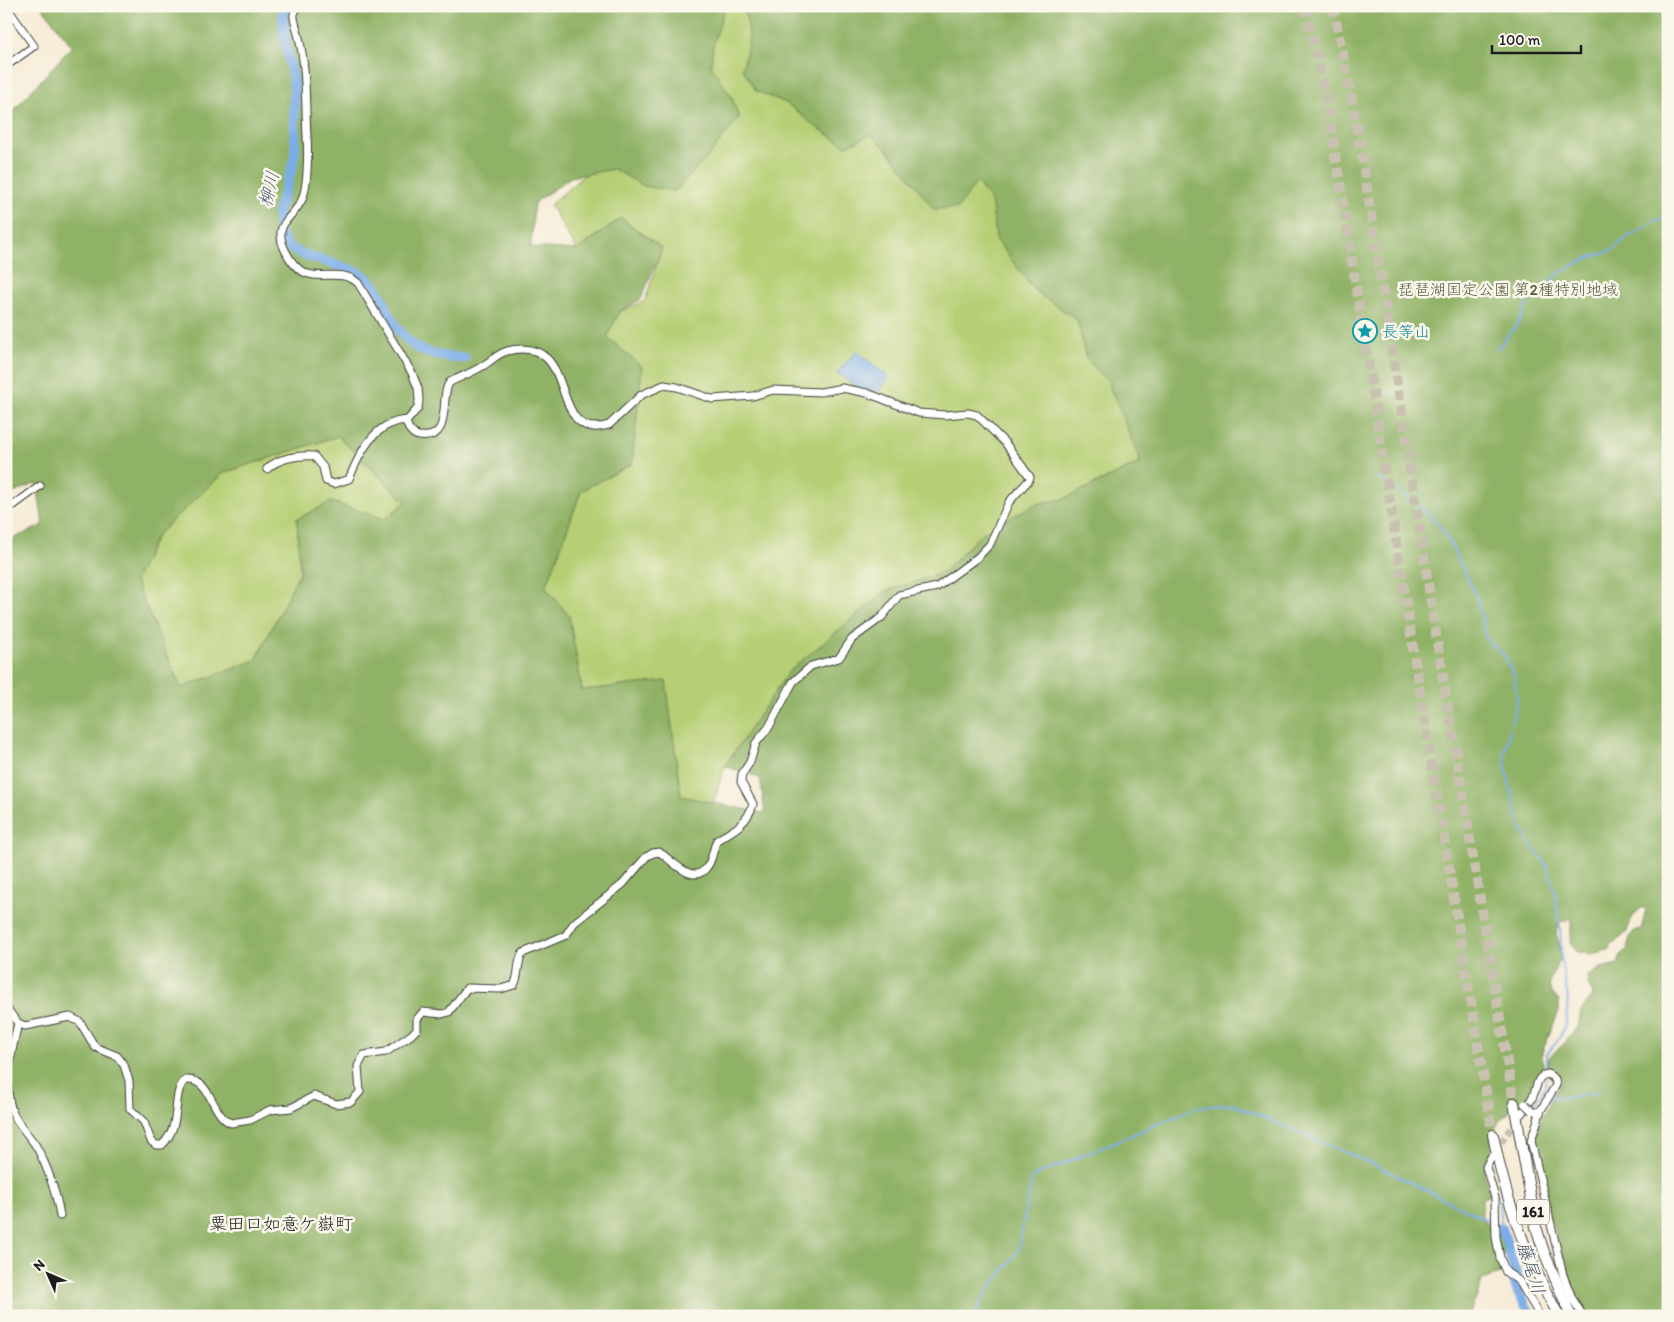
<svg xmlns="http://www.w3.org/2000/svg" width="1674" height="1322" font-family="Itim,'Klee One',sans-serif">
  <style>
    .green { fill: #b6cf75; stroke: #697648 }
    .forest { fill: #90b266; stroke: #566741; fill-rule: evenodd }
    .water { fill: #7bade7; stroke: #4c6482 }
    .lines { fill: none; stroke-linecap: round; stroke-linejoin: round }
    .stream { stroke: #7bade7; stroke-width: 2 }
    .river { stroke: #7bade7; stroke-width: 10 }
    .minor-tunnel { stroke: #cac2b1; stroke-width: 7; stroke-dasharray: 7 3.5; stroke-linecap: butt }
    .highway-tunnel { stroke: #cac2b1; stroke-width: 10; stroke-dasharray: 10 5; stroke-linecap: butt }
    .minor-casing { stroke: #3d3b38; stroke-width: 9 }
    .highway-casing { stroke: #3d3b38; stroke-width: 12 }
    .minor { stroke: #fff; stroke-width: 7 }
    .highway { stroke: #fff; stroke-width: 10 }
    .minor-bridge-casing { stroke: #3d3b38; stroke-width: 9; stroke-linecap: butt }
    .minor-bridge { stroke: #fff; stroke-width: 7 }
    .labels { text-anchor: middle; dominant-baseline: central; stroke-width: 5; stroke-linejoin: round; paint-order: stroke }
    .shield { fill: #fbf7ec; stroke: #5f5e5a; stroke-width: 1 }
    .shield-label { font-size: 15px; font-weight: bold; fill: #1c1c1c }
    .park-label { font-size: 16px; fill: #525b3b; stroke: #fbf7ec }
    .culture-label { font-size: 16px; fill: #0d838f; stroke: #fbf7ec; text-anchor: start }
    .water-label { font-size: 18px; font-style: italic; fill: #42566d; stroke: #fbf7ec }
    .neighbourhood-label { font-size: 18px; fill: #1c1c1c; stroke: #fbf7ec }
  </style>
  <rect width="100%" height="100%" fill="#fbf7ec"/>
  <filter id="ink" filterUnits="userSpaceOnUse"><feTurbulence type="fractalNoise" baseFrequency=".02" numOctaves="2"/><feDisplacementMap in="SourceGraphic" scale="10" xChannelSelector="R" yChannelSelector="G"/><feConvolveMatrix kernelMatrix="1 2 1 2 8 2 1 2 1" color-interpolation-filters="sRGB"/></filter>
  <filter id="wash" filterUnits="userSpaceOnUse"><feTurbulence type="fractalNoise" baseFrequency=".0096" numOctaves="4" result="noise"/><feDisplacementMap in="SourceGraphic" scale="20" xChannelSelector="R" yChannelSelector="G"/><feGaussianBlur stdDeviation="1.12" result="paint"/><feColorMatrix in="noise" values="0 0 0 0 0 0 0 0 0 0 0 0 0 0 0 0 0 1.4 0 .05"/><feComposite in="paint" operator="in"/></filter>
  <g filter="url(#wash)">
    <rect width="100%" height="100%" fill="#f6ebd6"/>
    <!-- green -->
    <path class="green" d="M 720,6 L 748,6 L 982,180 L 1082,318 L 1141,462 L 1064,499 L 725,766 L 708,819 L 672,795 L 582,690 L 569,616 L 546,588 L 581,491 L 632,464 L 607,337 L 619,312 L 645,301 L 662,248 L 621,218 L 577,250 L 550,205 L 592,168 L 705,58 Z
      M 338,436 L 406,502 L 385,519 L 331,502 L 297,519 L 300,572 L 256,660 L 181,689 L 134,581 L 157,535 L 223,473 Z"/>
    <!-- forest -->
    <path class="forest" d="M 41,6 L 725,6 L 713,46 L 711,65 L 732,98 L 739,118 L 706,159 L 675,191 L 644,186 L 614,169 L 571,177 L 534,203 L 531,247 L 577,250 L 621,218 L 662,248 L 641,299 L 619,312 L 607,337 L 642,367 L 632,464 L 581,491 L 546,588 L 569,616 L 582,690 L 666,681 L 681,796 L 763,813 L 765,812 L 760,778 L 725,766 L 789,671 L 886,591 L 942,573 L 981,534 L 1035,504 L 1064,499 L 1141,462 L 1107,380 L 1086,359 L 1077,320 L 1034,290 L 996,239 L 991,201 L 977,182 L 958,208 L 934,209 L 887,149 L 871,135 L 846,146 L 815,126 L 786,103 L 756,91 L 742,68 C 748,47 754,26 740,6 L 1668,6 L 1668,1316 L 1587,1316 L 1576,1299 L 1550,1218 L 1533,1143 L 1539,1124 L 1558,1086 L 1548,1073 L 1549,1057 L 1565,1043 L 1578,1027 L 1581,1011 L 1593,995 L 1587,981 L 1588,976 L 1601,968 L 1618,964 L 1621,954 L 1628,949 C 1629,940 1629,929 1641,930 L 1646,910 L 1643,907 C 1622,921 1638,931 1610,944 L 1609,950 L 1591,954 L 1578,953 L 1571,944 L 1571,918 L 1560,922 L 1556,934 L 1560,946 L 1560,961 L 1551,976 L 1549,984 L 1551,992 L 1559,1001 L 1559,1011 L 1542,1052 L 1544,1072 L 1531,1099 L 1513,1108 L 1498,1124 L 1491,1135 L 1492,1153 L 1486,1161 L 1484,1172 L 1491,1195 L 1482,1198 L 1482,1219 L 1503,1238 L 1507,1247 L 1500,1261 L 1503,1273 L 1482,1280 C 1480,1293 1473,1303 1469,1316 L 6,1316 L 6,542 L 43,525 L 37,483 L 6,496 L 6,119 L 72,46 ZM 338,436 L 406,502 L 385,519 L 331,502 L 297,519 L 300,572 L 256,660 L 181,688 L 135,581 L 157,535 L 223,473 Z"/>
    <!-- water -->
    <path class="water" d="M 857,351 L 881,371 L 887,374 L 887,380 L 879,392 L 858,388 L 837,373 Z"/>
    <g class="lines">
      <!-- stream -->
      <path class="stream" d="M 1497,349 L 1518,323 L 1532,294 L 1561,272 L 1588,258 L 1611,251 L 1625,239 L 1655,221 L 1668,218
        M 1377,477 L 1420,506 L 1439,525 L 1449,541 L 1476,595 L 1486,639 L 1503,654 L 1514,675 L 1517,699 L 1504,755 L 1506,770 L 1520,826 L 1528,841 L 1547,866 L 1554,888 L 1560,927 L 1562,967 L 1568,998 L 1566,1023 L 1559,1039 L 1547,1054 L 1547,1073
        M 1551,1097 L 1570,1097 L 1598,1092
        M 1532,1107 L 1545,1087 L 1546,1078
        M 1497,1193 L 1502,1228
        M 1497,1225 L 1502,1228
        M 974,1316 L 986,1293 L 1018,1251 L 1032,1177 L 1198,1107 L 1232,1104 L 1377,1166 L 1493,1223"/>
      <!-- river -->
      <path class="river" d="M 284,6 C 280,31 289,57 293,81 C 295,90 294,99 294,107 C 294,123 296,138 295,153 C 293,183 267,210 283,240 C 292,258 344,263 361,274 C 373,281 381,294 386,307 C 403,346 422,357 465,358
        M 1502,1228 L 1516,1274 L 1515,1284 L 1518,1293 L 1532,1316"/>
    </g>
  </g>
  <g filter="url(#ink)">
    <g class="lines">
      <!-- minor-tunnel -->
      <path class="minor-tunnel" d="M 1495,1151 L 1518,1118"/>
      <!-- highway-tunnel -->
      <path class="highway-tunnel" d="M 1305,6 L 1327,102 L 1424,718 L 1493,1135
        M 1333,6 L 1359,137 L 1438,647 L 1514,1103"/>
      <defs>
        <path id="minor" d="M 6,6 L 34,46 L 6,66
          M 267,469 C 278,458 298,455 314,456 L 323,467 L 326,481 L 334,484 L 349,479 C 360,452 374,422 407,420
          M 6,504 L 14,505 L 40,486
          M 6,1008 L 18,1023 L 25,1026 L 70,1017 L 80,1022 L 95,1047 L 117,1056 L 124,1065 L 129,1081 L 130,1109 L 144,1122 L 151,1141 L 156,1145 L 162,1145 C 184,1124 170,1091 186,1080 C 212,1078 211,1116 231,1123 L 250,1120 L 270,1110 L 291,1108 L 314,1096 L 336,1104 L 351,1102 L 360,1092 L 358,1066 L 364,1055 L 386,1052 L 411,1035 L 417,1029 L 417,1019 L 423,1012 L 442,1014 L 449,1012 L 467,988 L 501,989 L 514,985 C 520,975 516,963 523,953 L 566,935 L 574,923 L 623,884 L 646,857 L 653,853 L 659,852 C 671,859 693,887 707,867 C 713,859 713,848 717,840 C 733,831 748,823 753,804 L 741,782 L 742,774 L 750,762 L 756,743 L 769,727 L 793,682 L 811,666 L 839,658 L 852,639 L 882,617 L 899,595 L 937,587 L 978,557 L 990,544 L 1009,502 L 1029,480 L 1030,477 L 1006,444 L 977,415 L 968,413 L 945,415 L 919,413 L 867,393 L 842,388 L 821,392 L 773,390 L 753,396 L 712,399 L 677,387 L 664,385 L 641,395 L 609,425 C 545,444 583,333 507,351 C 497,354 490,362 481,367 C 471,373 460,377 450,382 C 438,396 455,441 419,436 C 412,435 408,428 406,422 L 418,408 L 419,400 L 418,388 L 412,373 L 358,283 C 334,262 306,295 285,250 C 271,221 296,218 303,197 C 308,182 308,152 307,136 C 305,101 307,64 297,30 C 295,20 290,15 299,6
          M 18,1023 C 12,1052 2,1081 12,1111 C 17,1124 29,1135 36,1146 C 47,1165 57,1195 60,1216
          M 1541,1110 L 1531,1141 L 1563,1275 L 1572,1298 L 1583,1316
          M 1521,1114 C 1525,1108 1530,1103 1533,1096 C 1538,1087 1535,1076 1548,1074 L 1555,1079 L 1556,1085 L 1541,1110 L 1537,1112
          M 1491,1157 L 1486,1167 L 1495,1198 L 1496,1237 L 1500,1258 L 1506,1272 L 1519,1281 L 1540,1316"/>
        <path id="highway" d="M 1514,1103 L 1536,1227 L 1544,1252 L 1571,1316
          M 1493,1135 C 1505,1198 1527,1260 1559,1316"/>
      </defs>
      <!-- minor casing -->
      <use href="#minor" class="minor-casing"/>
      <!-- highway casing -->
      <use href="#highway" class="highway-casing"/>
      <!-- minor -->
      <use href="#minor" class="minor"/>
      <!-- highway -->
      <use href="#highway" class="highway"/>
      <defs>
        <path id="minor-bridge" d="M 1525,1104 L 1532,1111"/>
      </defs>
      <!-- minor-bridge casing -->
      <use href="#minor-bridge" class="minor-bridge-casing"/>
      <!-- minor-bridge -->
      <use href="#minor-bridge" class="minor-bridge"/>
    </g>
  </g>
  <!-- icons -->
  <defs>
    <symbol id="sight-ring" viewBox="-11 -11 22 22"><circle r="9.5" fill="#fbf7ec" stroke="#0f9aa8" stroke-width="1.5"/><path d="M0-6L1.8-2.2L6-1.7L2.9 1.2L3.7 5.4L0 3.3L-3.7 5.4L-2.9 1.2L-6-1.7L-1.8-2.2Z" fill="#0f9aa8"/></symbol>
  </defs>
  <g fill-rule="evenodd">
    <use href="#sight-ring" x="1351" y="317" width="28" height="28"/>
  </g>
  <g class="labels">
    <!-- shield labels -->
    <rect class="shield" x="1517" y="1199.5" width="32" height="25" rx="4"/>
    <g class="shield-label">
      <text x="1533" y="1212">161</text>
    </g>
    <!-- park labels -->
    <g class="park-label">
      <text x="1508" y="289">琵琶湖国定公園 第2種特別地域</text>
    </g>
    <!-- culture labels -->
    <g class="culture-label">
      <text x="1382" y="331">長等山</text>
    </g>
    <!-- water labels -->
    <g class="water-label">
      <text transform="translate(269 189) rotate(-76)">柳川</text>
      <text transform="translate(1531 1268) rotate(73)">藤尾川</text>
    </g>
    <!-- neighbourhood labels -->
    <g class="neighbourhood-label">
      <text x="281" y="1224">粟田口如意ケ嶽町</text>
    </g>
  </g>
  <!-- margin -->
  <rect width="1674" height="1322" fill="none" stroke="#fbf7ec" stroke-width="25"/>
  <!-- north arrow -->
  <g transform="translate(48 1274) rotate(315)" stroke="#fbf7ec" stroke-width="4" paint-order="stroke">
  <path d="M0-4L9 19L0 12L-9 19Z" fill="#1c1c1c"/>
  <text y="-8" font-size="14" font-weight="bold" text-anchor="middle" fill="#1c1c1c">N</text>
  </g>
  <!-- scale -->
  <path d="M1492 45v8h89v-8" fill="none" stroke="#1c1c1c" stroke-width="2.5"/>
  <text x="1499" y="45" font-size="15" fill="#1c1c1c" stroke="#fbf7ec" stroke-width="4" paint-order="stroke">100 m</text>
</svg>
